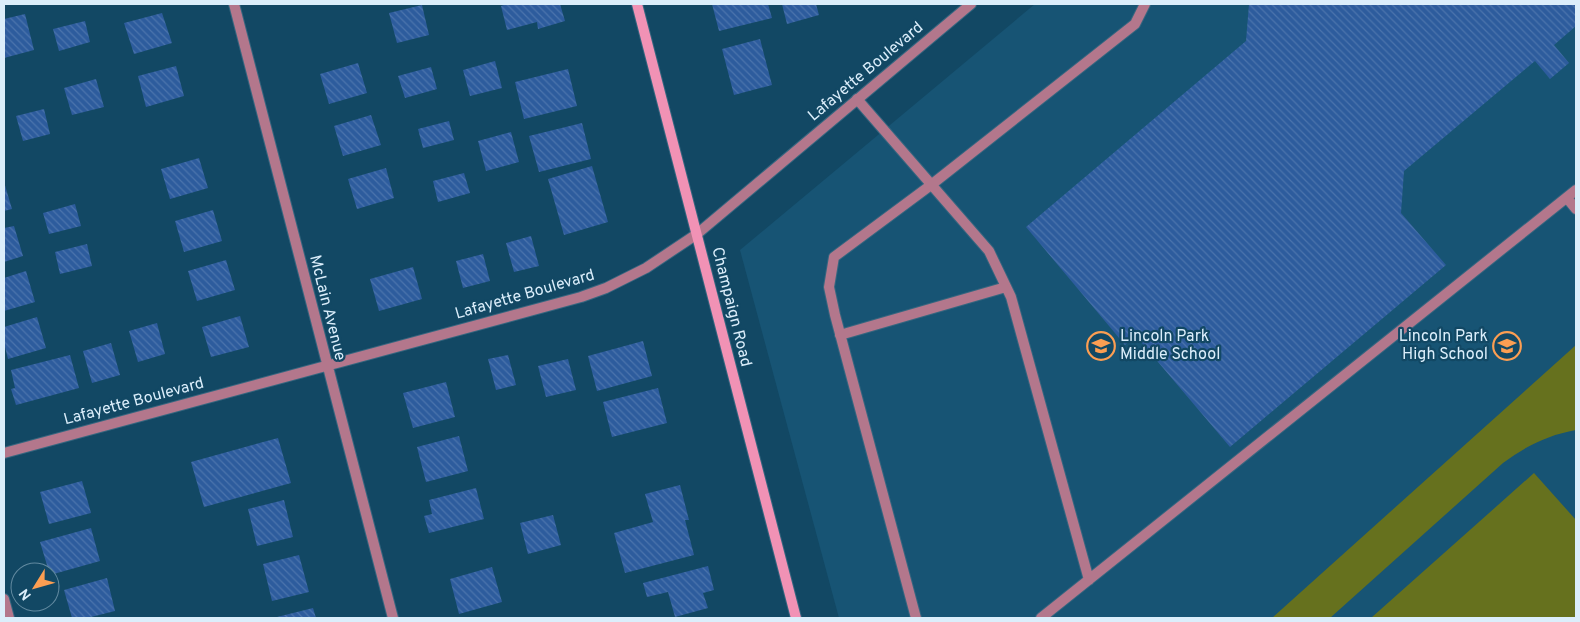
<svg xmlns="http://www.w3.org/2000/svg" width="1580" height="622" font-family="Overpass,sans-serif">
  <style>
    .built { fill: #175474 }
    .pitch { fill: #66711e }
    .building { fill: url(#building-back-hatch) }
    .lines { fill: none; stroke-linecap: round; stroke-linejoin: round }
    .lane-casing { stroke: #36667f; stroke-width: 12 }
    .street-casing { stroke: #36667f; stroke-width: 12 }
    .secondary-casing { stroke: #36667f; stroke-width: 12 }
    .lane { stroke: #b3778c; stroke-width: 10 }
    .street { stroke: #b3778c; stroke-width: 10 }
    .secondary { stroke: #f192b5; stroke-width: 10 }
    .labels { text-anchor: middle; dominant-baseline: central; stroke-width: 4.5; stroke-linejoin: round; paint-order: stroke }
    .street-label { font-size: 16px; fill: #dbeefb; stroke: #124864 }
    .poi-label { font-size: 16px; fill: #dbeefb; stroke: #124864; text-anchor: start }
  </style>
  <defs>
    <pattern id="building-back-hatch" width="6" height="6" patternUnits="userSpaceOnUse" patternTransform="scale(1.25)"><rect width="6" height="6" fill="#2d5c9d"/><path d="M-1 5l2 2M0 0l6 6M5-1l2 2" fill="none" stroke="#4b74ac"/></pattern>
  </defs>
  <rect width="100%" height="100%" fill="#124864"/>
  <!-- built -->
  <path class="built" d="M 1035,4 L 1576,4 L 1576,618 L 839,618 L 740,250 Z"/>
  <!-- pitch -->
  <path class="pitch" d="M 1576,345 L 1576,430 C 1548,435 1526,446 1503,463 L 1330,618 L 1272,618 Z
    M 1534,473 L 1576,520 L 1576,618 L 1371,618 Z"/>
  <!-- building -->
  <path class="building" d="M 507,4 L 560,4 L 565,21 L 538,29 L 537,22 L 507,30 L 501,6 Z
    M 712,4 L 768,4 L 772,18 L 719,31 Z
    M 782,4 L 816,4 L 819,15 L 787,24 Z
    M 1249,4 L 1576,4 L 1576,26 L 1554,45 L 1569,63 L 1550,79 L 1535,61 L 1404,171 L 1401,213 L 1446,265 L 1230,447 L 1136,336 L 1125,345 L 1026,227 L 1246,41 Z
    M 422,5 L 429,35 L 397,43 L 389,13 Z
    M 162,13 L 172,43 L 134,54 L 124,23 Z
    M 25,14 L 34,50 L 4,58 L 4,19 Z
    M 85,21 L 90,42 L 59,51 L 53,29 Z
    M 760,39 L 772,85 L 734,95 L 722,49 Z
    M 495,61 L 502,88 L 470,96 L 463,70 Z
    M 358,63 L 367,93 L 329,104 L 320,74 Z
    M 176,66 L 184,96 L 146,107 L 138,76 Z
    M 431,67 L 437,89 L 405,98 L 398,76 Z
    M 568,69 L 577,106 L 524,119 L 515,82 Z
    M 96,79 L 104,107 L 72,115 L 64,88 Z
    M 44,109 L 50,134 L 23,141 L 16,116 Z
    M 371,115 L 381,145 L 343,156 L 334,126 Z
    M 449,121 L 454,140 L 423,148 L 418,129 Z
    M 582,123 L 591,159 L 539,172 L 529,136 Z
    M 511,132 L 519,162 L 486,171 L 478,141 Z
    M 199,158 L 208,188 L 170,199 L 161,169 Z
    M 592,166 L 608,222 L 564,235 L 548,179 Z
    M 386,168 L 394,198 L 357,209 L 348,179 Z
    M 464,173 L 470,193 L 438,202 L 433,181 Z
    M 4,182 L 12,209 L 4,211 Z
    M 75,204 L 81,226 L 49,234 L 43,213 Z
    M 213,210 L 222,241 L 184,252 L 175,221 Z
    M 14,226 L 23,256 L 4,262 L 4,228 Z
    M 531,236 L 539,266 L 514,272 L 506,243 Z
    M 87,244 L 92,266 L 60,274 L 55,252 Z
    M 483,254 L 490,281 L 463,288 L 456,261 Z
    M 226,260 L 235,290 L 197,301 L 188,271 Z
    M 413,267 L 422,299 L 379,311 L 370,279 Z
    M 26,271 L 35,302 L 4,311 L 4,278 Z
    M 240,316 L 249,347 L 211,357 L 202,327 Z
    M 37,317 L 46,348 L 8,359 L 4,343 L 4,327 Z
    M 157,323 L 165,354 L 138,362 L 129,331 Z
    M 643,341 L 652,376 L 597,391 L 588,356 Z
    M 111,343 L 120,375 L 92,383 L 83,351 Z
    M 70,355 L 79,388 L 16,405 L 11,389 L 15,388 L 11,370 Z
    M 508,355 L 516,385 L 496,390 L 488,359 Z
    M 568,359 L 576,390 L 546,397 L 538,366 Z
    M 446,382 L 455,417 L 413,428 L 403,393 Z
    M 658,388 L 667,423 L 612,437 L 603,402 Z
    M 459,436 L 468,471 L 426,482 L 417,447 Z
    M 278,438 L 291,483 L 204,507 L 191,462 Z
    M 82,481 L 91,513 L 49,524 L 40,492 Z
    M 680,485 L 689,520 L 685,520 L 694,555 L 625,573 L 614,533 L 653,522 L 645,494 Z
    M 476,488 L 484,519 L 429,533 L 424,516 L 432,514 L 429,500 Z
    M 284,500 L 293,537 L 257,546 L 248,509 Z
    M 553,515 L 561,545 L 528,554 L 520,523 Z
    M 91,528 L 100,561 L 50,575 L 40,542 Z
    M 299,555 L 309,592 L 272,601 L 263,564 Z
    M 708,566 L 714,590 L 703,593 L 708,608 L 675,617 L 668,592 L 647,597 L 643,583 Z
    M 492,567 L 502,602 L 459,614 L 450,579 Z
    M 107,578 L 115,611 L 87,618 L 72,618 L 64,590 Z
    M 313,608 L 316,618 L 277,618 L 277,617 Z"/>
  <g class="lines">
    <defs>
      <path id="lane" d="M 857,99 L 989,251 L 1011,297 L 1089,580
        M 1567,198 L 1576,209
        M 840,335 L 1006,287
        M 916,618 L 835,315 L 829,287 L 834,257 L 931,185 L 1135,24 L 1145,4
        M 1041,618 L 1576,190"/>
      <path id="street" d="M 234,4 L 393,618
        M 4,453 L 581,297 L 606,288 L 646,268 L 697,234 L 971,4
        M 4,599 L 9,618"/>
      <path id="secondary" d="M 637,4 L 796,618"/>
    </defs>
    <!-- lane casing -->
    <use href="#lane" class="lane-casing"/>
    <!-- street casing -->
    <use href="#street" class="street-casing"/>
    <!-- secondary casing -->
    <use href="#secondary" class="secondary-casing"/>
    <!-- lane -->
    <use href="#lane" class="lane"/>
    <!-- street -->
    <use href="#street" class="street"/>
    <!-- secondary -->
    <use href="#secondary" class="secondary"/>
  </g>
  <!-- icons -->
  <defs>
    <symbol id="school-ring" viewBox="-11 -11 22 22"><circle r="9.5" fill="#124864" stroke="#fc9e52" stroke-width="1.5"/><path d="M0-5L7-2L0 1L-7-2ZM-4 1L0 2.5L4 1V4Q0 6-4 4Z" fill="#fc9e52"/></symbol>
  </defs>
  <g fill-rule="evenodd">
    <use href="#school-ring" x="1085" y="330" width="32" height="32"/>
    <use href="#school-ring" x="1491" y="330" width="32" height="32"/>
  </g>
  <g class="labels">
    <!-- street labels -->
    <g class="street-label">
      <text transform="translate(866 72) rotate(-40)">Lafayette Boulevard</text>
      <text transform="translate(525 295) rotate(-16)">Lafayette Boulevard</text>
      <text transform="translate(731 307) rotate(76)">Champaign Road</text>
      <text transform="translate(327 308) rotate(76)">McLain Avenue</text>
      <text transform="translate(134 402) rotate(-15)">Lafayette Boulevard</text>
    </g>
    <!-- poi labels -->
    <g class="poi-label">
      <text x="1120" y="337">Lincoln Park<tspan x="1120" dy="18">Middle School</tspan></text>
      <text x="1488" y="337" text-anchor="end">Lincoln Park<tspan x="1488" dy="18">High School</tspan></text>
    </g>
  </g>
  <!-- border -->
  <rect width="1580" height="622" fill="none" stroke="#dbeefb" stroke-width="10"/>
  <!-- north arrow -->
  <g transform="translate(35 587) rotate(233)"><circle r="24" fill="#124864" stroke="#628aa0"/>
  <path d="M0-4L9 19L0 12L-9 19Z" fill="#fc9e52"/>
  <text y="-8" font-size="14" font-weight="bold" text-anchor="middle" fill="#dbeefb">N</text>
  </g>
</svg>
